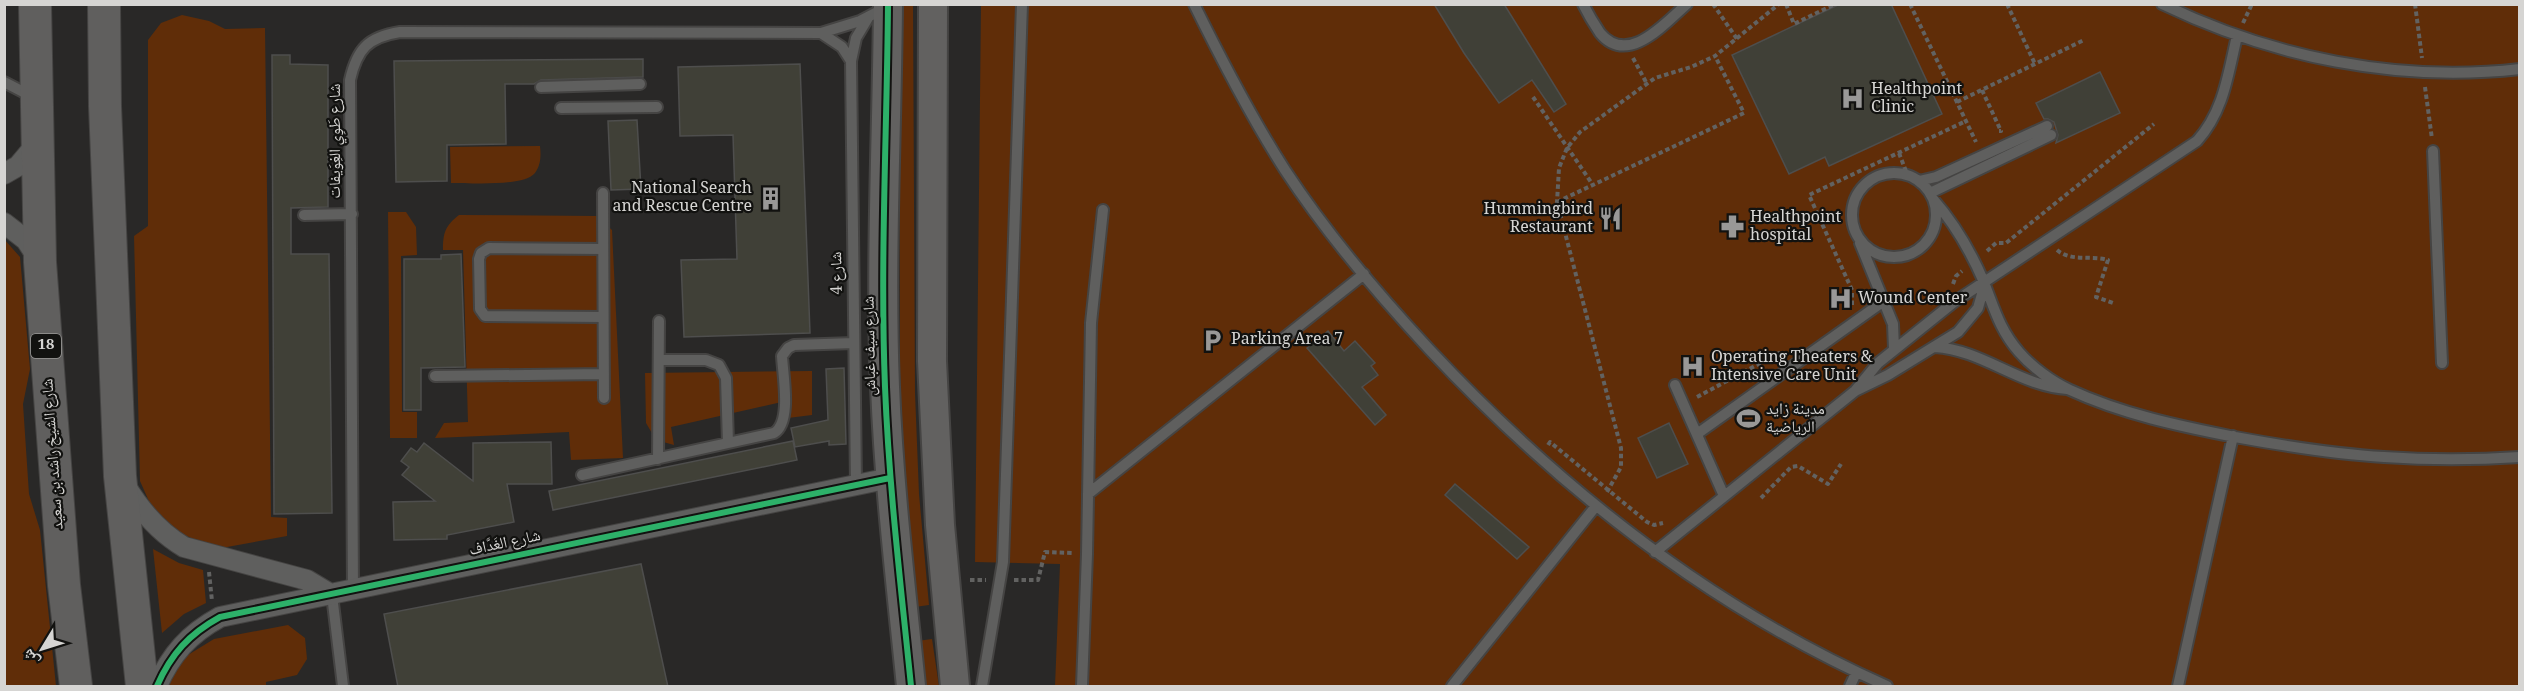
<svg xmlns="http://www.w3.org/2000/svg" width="2524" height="691" font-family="Georgia,'Noto Naskh Arabic',serif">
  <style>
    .green { fill: #602d08 }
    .building { fill: #404037; stroke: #4e4e4d; stroke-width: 1.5 }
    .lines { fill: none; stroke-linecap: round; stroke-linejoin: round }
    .lane-casing { stroke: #454443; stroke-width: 14 }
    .street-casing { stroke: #454443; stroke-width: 22 }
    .secondary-casing { stroke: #454443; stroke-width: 32 }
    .primary-casing { stroke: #454443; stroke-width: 34 }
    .path { stroke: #626261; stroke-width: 4; stroke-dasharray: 4.5 3; stroke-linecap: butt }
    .lane { stroke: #5f5f5e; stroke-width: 10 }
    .street { stroke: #5f5f5e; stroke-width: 20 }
    .secondary { stroke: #626160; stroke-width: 28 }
    .primary { stroke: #605f5e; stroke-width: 32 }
    .cycleway-casing { stroke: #121210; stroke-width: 10 }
    .cycleway { stroke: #2db169; stroke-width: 6 }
    .labels { text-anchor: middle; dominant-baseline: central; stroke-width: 4.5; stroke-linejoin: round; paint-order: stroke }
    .shield { fill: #121210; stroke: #9b9a98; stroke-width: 1.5 }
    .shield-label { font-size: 15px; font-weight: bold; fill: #d6d5d3 }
    .poi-label { font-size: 16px; fill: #d6d5d3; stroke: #121210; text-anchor: start }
    .street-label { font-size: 16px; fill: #d6d5d3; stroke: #121210 }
  </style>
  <rect width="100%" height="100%" fill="#292827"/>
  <!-- green -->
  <path class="green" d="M 899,5 L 913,5 L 915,393 L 919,494 L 929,605 L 915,607 L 904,477 L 900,372 Z
    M 981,5 L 2519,5 L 2519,686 L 1055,686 L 1060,564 L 975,562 Z
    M 182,15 L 209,21 L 225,29 L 265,28 L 271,517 L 287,518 L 287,536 L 216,549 L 173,530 L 152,508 L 140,481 L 134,236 L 148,226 L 148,40 L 161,23 Z
    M 540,146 C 541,155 541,165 535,173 C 524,187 469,183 451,183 L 450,147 Z
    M 388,212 L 406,212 L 416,227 L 417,255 L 401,256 L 402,412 L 417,412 L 417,438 L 390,438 Z
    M 459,215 L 596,216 L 612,230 L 623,458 L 571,460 L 569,432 L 435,438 L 444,423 L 468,422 L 463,250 L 443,250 C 443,233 445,226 459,215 Z
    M 4,239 L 20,257 L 30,369 L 23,404 L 29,494 L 40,530 L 56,686 L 5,686 Z
    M 812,371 L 812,415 L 788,418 L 786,401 L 671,427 L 674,445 L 656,440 L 646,423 L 645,373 Z
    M 153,549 L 179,563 L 203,570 L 206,603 L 184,614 L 162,633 Z
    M 288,625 L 305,638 L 307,659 L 297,675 L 266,682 L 266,686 L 166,686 L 183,658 L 214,639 Z
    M 932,639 L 939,686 L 924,686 L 917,641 Z"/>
  <!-- building -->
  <path class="building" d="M 1434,4 L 1504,4 L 1566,104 L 1554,112 L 1532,80 L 1499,103 L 1464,53 Z
    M 1840,4 L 1891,4 L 1942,114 L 1829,166 L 1825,157 L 1789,174 L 1732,55 Z
    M 272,55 L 290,55 L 290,64 L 328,65 L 328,207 L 291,208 L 291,254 L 329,254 L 332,513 L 274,514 Z
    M 643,59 L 643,77 L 541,80 L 534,84 L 505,84 L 506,144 L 447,145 L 447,181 L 396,182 L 394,61 Z
    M 800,64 L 810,333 L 684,337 L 681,260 L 737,259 L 733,135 L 680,136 L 678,67 Z
    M 2100,72 L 2120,113 L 2056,143 L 2058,135 L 2054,122 L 2048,119 L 2044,119 L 2036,103 Z
    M 637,120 L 641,189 L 611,190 L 608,121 Z
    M 461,254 L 465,367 L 421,368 L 421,410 L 404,410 L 404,259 L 441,259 L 441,255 Z
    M 1328,331 L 1344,351 L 1355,341 L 1375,363 L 1371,366 L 1378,375 L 1362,387 L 1386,415 L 1375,425 L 1307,348 Z
    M 844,368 L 846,444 L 829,445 L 829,441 L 795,447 L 791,428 L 828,420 L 826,369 Z
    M 1669,423 L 1688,464 L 1657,478 L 1638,438 Z
    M 793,441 L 797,460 L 553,510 L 549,491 Z
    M 551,442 L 552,484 L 507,484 L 514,522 L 447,535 L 447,539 L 394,540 L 393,502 L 435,501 L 402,475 L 409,467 L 401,461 L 411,448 L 417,452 L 424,443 L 473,481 L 473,443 Z
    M 1455,484 L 1529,547 L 1517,559 L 1445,495 Z
    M 641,564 L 668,687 L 398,687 L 384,614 Z"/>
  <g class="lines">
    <defs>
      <path id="lane" d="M 1194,4 C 1222,61 1251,117 1285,170 C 1327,234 1377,293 1429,349 C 1560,489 1711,608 1887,686
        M 1583,4 C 1588,14 1594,24 1600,33 C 1628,67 1665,23 1687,4
        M 2162,4 C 2272,57 2397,83 2520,69
        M 821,33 L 842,47 L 851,61
        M 4,82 L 33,97
        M 541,87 L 640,84
        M 561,108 L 657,107
        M 2433,151 L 2442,363
        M1852 215a42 42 0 1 1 84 0a42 42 0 1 1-84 0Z
        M 1919,181 L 1936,177 L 2047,126
        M 603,193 L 604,398
        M 1930,193 L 2051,135
        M 1933,199 C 1955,224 1970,250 1983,280 C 1994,307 1999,329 2019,352 C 2032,367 2052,382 2070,390 C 2122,414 2179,426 2235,437 C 2284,446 2334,454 2384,457 C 2429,460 2474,460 2520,457
        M 304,215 L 352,214
        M 1860,243 L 1893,324 L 1894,349
        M 603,249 L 489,248 L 481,253 L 479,259 L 480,309 L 485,316 L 603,317
        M 1935,347 C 1983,350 2019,386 2067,389
        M 659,360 L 706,360 L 719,365 L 726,378 L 728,443
        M 435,376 L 604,374
        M 1675,385 L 1724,496
        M 1855,391 L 1878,363 L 1954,302 L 2197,141 C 2224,111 2228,74 2237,36
        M 1697,434 L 1884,301
        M 658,459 L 659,321
        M 582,475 L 774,433 C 792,422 783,376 782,356 L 788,348 L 794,345 L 854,343
        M 856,485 L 851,61 L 856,38 L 868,18
        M 1088,494 L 1364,274
        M 1655,552 L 1855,391 L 1888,375 L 1958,332 L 1978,308 L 1984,287
        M 353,591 L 350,80 C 357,49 368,37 400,32 L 821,33 L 860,21 L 885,8
        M 332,595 L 343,686
        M 982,686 L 1003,562 L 1022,4
        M 1082,686 L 1087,554 L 1091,323 L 1103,210
        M 1452,686 L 1596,506
        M 1850,686 L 1856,673
        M 2178,686 L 2233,436"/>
      <path id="street" d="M 4,174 L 18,166 L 39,141
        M 4,223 L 26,240 L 39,260
        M 125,485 C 140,510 159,532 184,547 L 307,580 L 332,595
        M 157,686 C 171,654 189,634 220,617 L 890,478"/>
      <path id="secondary" d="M 888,4 C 887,132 880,260 885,387 C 889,487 901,587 911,686
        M 933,4 L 932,361 L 940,525 L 955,686"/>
      <path id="primary" d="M 35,4 L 40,262 L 64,585 L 76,686
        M 104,4 L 105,106 L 120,476 L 142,686"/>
    </defs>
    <!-- lane casing -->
    <use href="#lane" class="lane-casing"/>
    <!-- street casing -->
    <use href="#street" class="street-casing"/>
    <!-- secondary casing -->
    <use href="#secondary" class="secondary-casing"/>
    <!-- primary casing -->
    <use href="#primary" class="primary-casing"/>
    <!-- path -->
    <path class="path" d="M 1713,4 L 1737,39
      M 1786,4 L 1794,24 L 1835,4
      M 1910,4 L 1976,142
      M 2007,4 L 2035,64
      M 2415,4 L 2422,58
      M 2243,23 L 2252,4
      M 1633,58 L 1647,84
      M 2425,87 L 2432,139
      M 1982,90 L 2001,131 L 1999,131
      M 1533,97 L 1593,185
      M 1957,102 L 2084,40
      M 1899,153 L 1907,174
      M 1557,202 L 1744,113 L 1715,56
      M 2057,250 C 2071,262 2091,255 2108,260 L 2096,297 L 2113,303
      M 1987,251 L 1996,243 L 2006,243 L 2154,124
      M 1953,284 L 1956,276 L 1962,271
      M 1852,305 L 1852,290 L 1809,195 L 1966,121
      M 1697,397 L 1783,351
      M 1548,445 L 1550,442 L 1647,522 L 1654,525 L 1663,523
      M 1607,492 L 1621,467 L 1621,448 L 1557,202 L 1559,168 L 1567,148 L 1580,132 L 1655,78 L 1691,67 L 1715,56 L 1779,4
      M 1761,498 L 1791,467 L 1798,466 L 1828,484 L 1841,464
      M 209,572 L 212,601
      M 970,580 L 986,580
      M 1014,580 L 1038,580 L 1045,552 L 1072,553"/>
    <!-- lane -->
    <use href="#lane" class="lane"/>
    <!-- street -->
    <use href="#street" class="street"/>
    <!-- secondary -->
    <use href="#secondary" class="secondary"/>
    <!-- primary -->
    <use href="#primary" class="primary"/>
    <defs>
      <path id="cycleway" d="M 888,4 C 887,132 880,260 885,387 C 889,487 901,587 911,686
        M 157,686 C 171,654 189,634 220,617 L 890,478"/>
    </defs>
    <!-- cycleway casing -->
    <use href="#cycleway" class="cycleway-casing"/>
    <!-- cycleway -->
    <use href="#cycleway" class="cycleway"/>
  </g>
  <!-- icons -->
  <defs>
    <symbol id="hospital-bare" viewBox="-9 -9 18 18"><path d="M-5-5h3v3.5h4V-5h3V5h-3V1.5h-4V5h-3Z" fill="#999897" stroke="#121210" stroke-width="2.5" paint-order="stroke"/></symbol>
    <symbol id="building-bare" viewBox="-9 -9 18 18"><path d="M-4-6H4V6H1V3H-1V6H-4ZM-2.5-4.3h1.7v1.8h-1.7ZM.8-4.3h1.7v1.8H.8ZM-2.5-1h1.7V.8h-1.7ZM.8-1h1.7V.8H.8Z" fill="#999897" stroke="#121210" stroke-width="2.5" paint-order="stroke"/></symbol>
    <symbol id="restaurant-bare" viewBox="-9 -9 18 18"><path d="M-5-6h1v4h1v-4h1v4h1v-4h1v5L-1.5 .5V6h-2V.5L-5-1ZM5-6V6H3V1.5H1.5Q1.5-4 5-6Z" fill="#999897" stroke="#121210" stroke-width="2.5" paint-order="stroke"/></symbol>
    <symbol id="pharmacy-bare" viewBox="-9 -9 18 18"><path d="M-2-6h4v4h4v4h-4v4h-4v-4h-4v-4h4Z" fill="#999897" stroke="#121210" stroke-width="2.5" paint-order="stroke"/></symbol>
    <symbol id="parking-bare" viewBox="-9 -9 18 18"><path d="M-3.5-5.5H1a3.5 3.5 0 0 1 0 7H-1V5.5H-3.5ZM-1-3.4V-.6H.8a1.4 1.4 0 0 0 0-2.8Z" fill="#999897" stroke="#121210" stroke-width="2.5" paint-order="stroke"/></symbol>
    <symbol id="stadium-bare" viewBox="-9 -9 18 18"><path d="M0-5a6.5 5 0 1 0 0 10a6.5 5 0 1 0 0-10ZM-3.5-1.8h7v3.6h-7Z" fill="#999897" stroke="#121210" stroke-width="2.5" paint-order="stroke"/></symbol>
  </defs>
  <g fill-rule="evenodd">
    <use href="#hospital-bare" x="1836" y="82" width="33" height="33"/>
    <use href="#building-bare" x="754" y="182" width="33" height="33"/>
    <use href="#restaurant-bare" x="1594" y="202" width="33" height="33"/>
    <use href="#pharmacy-bare" x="1716" y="210" width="33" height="33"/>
    <use href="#hospital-bare" x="1824" y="282" width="33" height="33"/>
    <use href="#parking-bare" x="1196" y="324" width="33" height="33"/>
    <use href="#hospital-bare" x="1676" y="350" width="33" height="33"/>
    <use href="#stadium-bare" x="1732" y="402" width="33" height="33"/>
  </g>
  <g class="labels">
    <!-- shield labels -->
    <rect class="shield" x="31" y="334" width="30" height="24" rx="4.5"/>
    <g class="shield-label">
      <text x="46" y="346">18</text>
    </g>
    <!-- poi labels -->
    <g class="poi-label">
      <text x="1871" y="90">Healthpoint<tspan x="1871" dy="18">Clinic</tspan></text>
      <text x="752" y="189" text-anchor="end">National Search<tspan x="752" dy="18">and Rescue Centre</tspan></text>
      <text x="1593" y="210" text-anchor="end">Hummingbird<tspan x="1593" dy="18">Restaurant</tspan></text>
      <text x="1750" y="218">Healthpoint<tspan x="1750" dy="18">hospital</tspan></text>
      <text x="1858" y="299">Wound Center</text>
      <text x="1231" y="340">Parking Area 7</text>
      <text x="1711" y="358">Operating Theaters &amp;<tspan x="1711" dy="18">Intensive Care Unit</tspan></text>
      <text x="1766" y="410">مدينة زايد<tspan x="1766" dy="18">الرياضية</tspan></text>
    </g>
    <!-- street labels -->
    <g class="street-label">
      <text transform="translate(336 141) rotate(-90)">شارع طَوِي الغِوَيفات</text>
      <text transform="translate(838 273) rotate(-91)">شارع 4</text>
      <text transform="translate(871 346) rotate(-91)">شارع سيف غباش</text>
      <text transform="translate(54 454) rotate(-94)">شارع الشيخ راشد بن سعيد</text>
      <text transform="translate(505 544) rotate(-12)">شارع الغَدَّاف</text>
    </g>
  </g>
  <!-- border -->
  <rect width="2524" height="691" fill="none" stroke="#d6d5d3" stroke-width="12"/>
  <!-- north arrow -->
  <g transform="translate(42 649) rotate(232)" stroke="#121210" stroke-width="4.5" paint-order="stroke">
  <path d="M0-4.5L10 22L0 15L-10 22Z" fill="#d6d5d3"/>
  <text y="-9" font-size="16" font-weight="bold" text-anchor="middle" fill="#d6d5d3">ش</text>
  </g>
</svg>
